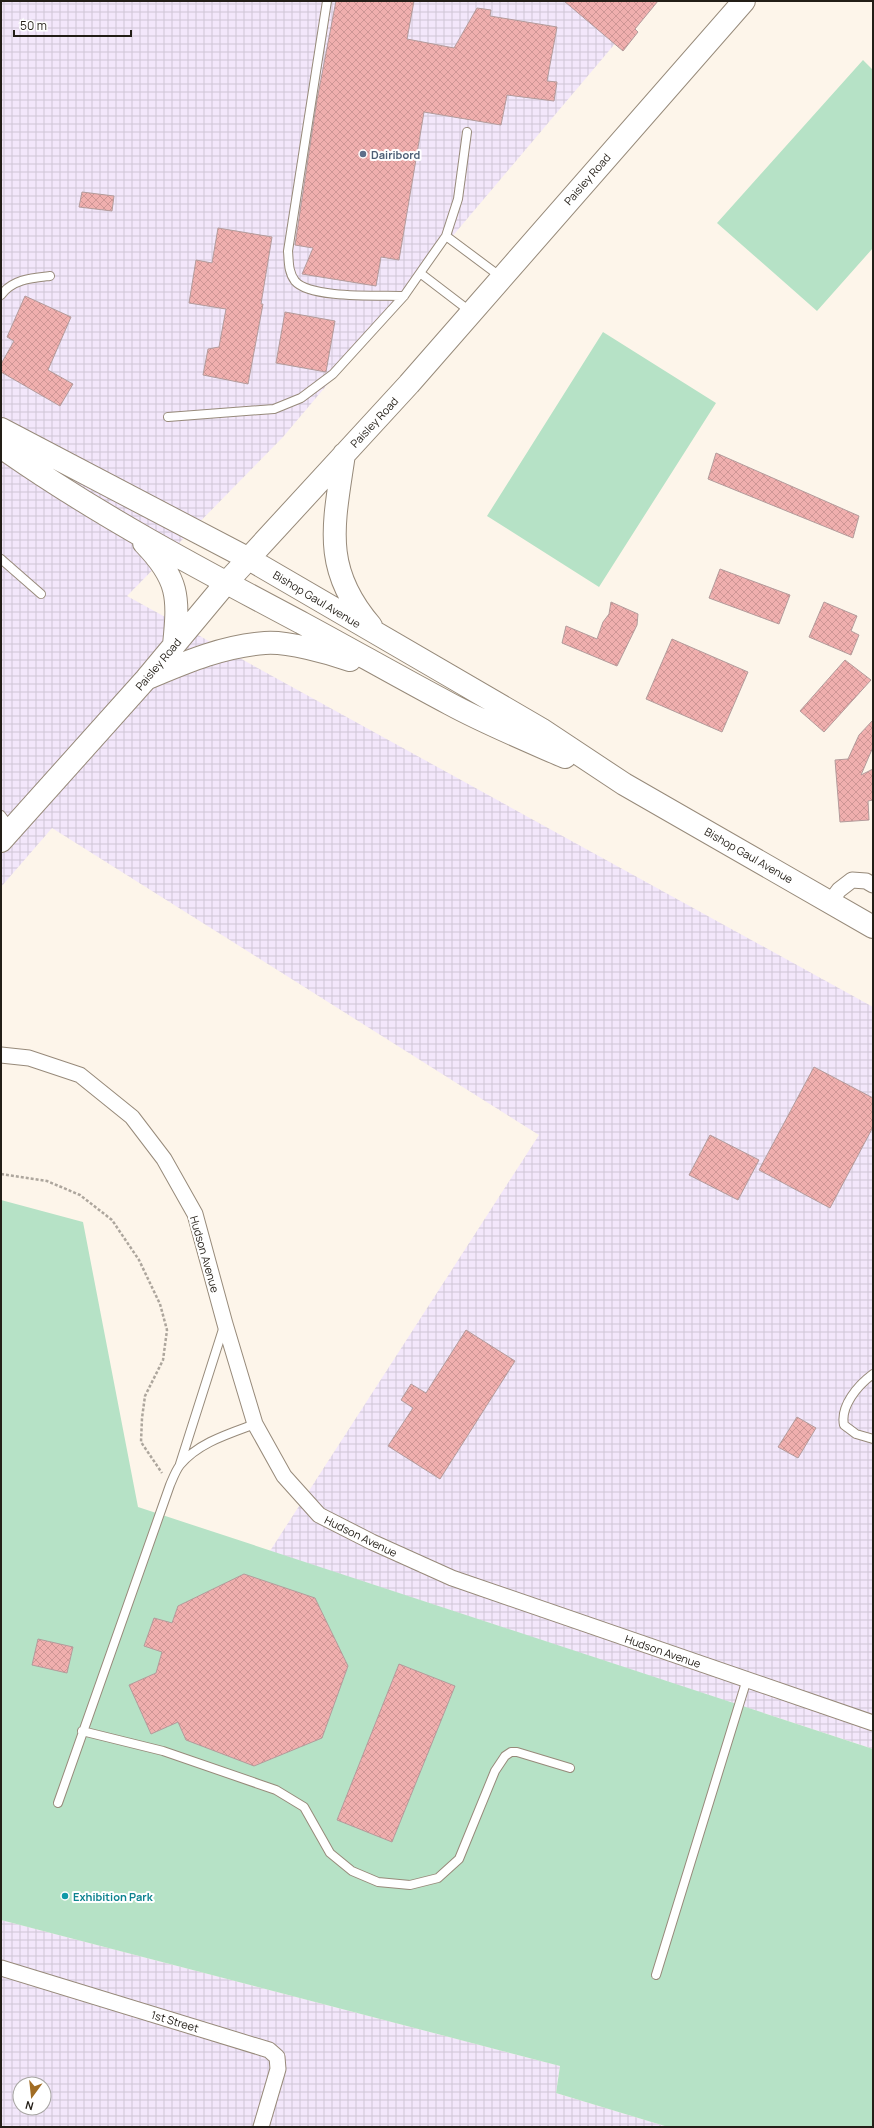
<svg xmlns="http://www.w3.org/2000/svg" width="874" height="2128" font-family="Manrope,sans-serif">
  <style>
    .industrial { fill: url(#industrial-grid); fill-rule: evenodd }
    .garden { fill: #b6e2c6 }
    .building { fill: url(#building-cross-hatch); stroke: #b39b9b }
    .lines { fill: none; stroke-linecap: round; stroke-linejoin: round }
    .lane-casing { stroke: #978a7a; stroke-width: 10 }
    .street-casing { stroke: #978a7a; stroke-width: 17 }
    .secondary-casing { stroke: #978a7a; stroke-width: 24 }
    .path { stroke: #ada69d; stroke-width: 2.5; stroke-dasharray: 3 2; stroke-linecap: butt }
    .lane { stroke: #fff; stroke-width: 8 }
    .street { stroke: #fff; stroke-width: 15 }
    .secondary { stroke: #fff; stroke-width: 22 }
    .service-dot { fill: #5c6f8a; stroke: #fff; stroke-width: 1.5 }
    .culture-dot { fill: #0f9aa8; stroke: #fff; stroke-width: 1.5 }
    .labels { text-anchor: middle; dominant-baseline: central; stroke-width: 4; stroke-linejoin: round; paint-order: stroke }
    .service-label { font-size: 11px; font-weight: bold; fill: #4e5e75; stroke: #fff; text-anchor: start }
    .street-label { font-size: 11px; fill: #231e17; stroke: #fff }
    .culture-label { font-size: 11px; font-weight: bold; fill: #0d838f; stroke: #fff; text-anchor: start }
  </style>
  <defs>
    <pattern id="industrial-grid" width="8" height="8" patternUnits="userSpaceOnUse"><rect width="8" height="8" fill="#f3e7fb"/><path d="M0 4h8M4 0v8" fill="none" stroke="#d0c6d6"/></pattern>
    <pattern id="building-cross-hatch" width="8" height="8" patternUnits="userSpaceOnUse"><rect width="8" height="8" fill="#f0afae"/><path d="M0 0l8 8M0 8l8-8" fill="none" stroke="#ce9695"/></pattern>
  </defs>
  <rect width="100%" height="100%" fill="#fdf5ea"/>
  <!-- industrial -->
  <path class="industrial" d="M 1,1 L 651,1 L 283,437 L 127,596 L 873,1007 L 873,1749 L 270,1551 L 539,1135 L 52,828 L 1,887 Z
    M 1,1920 L 560,2066 L 556,2093 L 668,2127 L 1,2127 ZM 20,2084 L 44,2084 L 44,2108 L 20,2108 Z"/>
  <!-- garden -->
  <path class="garden" d="M 863,60 L 873,70 L 873,248 L 817,311 L 717,223 Z
    M 603,332 L 716,403 L 599,587 L 487,516 Z
    M 1,1200 L 83,1222 L 138,1507 L 873,1749 L 873,2127 L 668,2127 L 556,2093 L 560,2066 L 1,1920 Z"/>
  <!-- building -->
  <path class="building" d="M 336,1 L 414,1 L 407,39 L 454,48 L 477,8 L 491,10 L 490,16 L 557,27 L 547,81 L 557,82 L 554,101 L 507,95 L 501,125 L 424,112 L 399,260 L 381,257 L 376,286 L 302,274 L 313,248 L 295,245 L 317,100 Z
    M 564,1 L 658,1 L 635,29 L 638,32 L 623,51 Z
    M 82,192 L 114,196 L 112,211 L 79,207 Z
    M 218,228 L 272,237 L 261,304 L 263,304 L 248,384 L 203,375 L 208,349 L 219,347 L 226,309 L 189,303 L 196,260 L 212,263 Z
    M 25,296 L 71,317 L 48,370 L 73,384 L 60,406 L 1,372 L 1,364 L 14,341 L 7,337 Z
    M 285,312 L 335,321 L 326,372 L 276,363 Z
    M 716,453 L 859,516 L 853,538 L 708,479 Z
    M 720,569 L 790,595 L 779,624 L 709,598 Z
    M 611,602 L 638,614 L 637,625 L 617,666 L 562,643 L 566,626 L 597,639 L 603,622 L 609,614 Z
    M 824,602 L 857,616 L 851,631 L 859,635 L 851,655 L 809,637 Z
    M 672,639 L 748,672 L 722,732 L 646,699 Z
    M 845,660 L 871,680 L 824,732 L 800,711 Z
    M 873,720 L 873,747 L 861,775 L 873,769 L 873,800 L 868,801 L 869,820 L 840,822 L 835,760 L 848,759 L 859,735 Z
    M 814,1067 L 873,1098 L 873,1127 L 830,1208 L 759,1170 Z
    M 710,1135 L 759,1160 L 738,1200 L 689,1175 Z
    M 466,1330 L 515,1361 L 440,1479 L 388,1446 L 413,1408 L 401,1400 L 411,1384 L 426,1393 Z
    M 797,1417 L 816,1428 L 798,1458 L 778,1447 Z
    M 244,1574 L 315,1598 L 348,1666 L 322,1738 L 254,1766 L 186,1740 L 178,1722 L 151,1734 L 129,1685 L 156,1673 L 162,1652 L 144,1646 L 154,1618 L 172,1623 L 178,1606 Z
    M 38,1639 L 73,1647 L 67,1673 L 32,1665 Z
    M 399,1664 L 455,1686 L 392,1842 L 337,1820 Z"/>
  <g class="lines">
    <defs>
      <path id="lane" d="M 327,1 L 288,251 C 289,261 288,272 295,281 C 310,299 381,295 404,296
        M 446,236 L 501,277
        M 420,273 L 446,236 L 458,199 L 467,132
        M 1,295 C 13,279 32,278 50,276
        M 168,417 L 274,409 L 301,398 L 333,374 L 404,296 L 420,273 L 471,312
        M 1,559 L 41,594
        M 1,815 L 11,828
        M 873,1374 C 858,1385 840,1406 844,1425 L 856,1434 L 873,1439
        M 180,1464 L 224,1326
        M 82,1731 L 163,1751 L 276,1790 L 304,1807 L 330,1853 L 352,1871 L 378,1882 L 410,1885 L 438,1878 L 459,1859 L 495,1771 L 505,1756 L 511,1752 L 517,1752 L 570,1768
        M 58,1803 L 170,1485 C 173,1478 176,1470 180,1465 C 198,1443 228,1434 255,1424
        M 656,1975 L 747,1679"/>
      <path id="street" d="M 830,902 L 839,890 L 852,880 L 866,881 L 873,885
        M 1,1055 L 29,1058 L 80,1075 L 132,1117 L 164,1159 L 195,1214 L 225,1324 L 255,1424 L 284,1476 L 319,1515 L 372,1542 L 452,1578 L 873,1723
        M 1,1968 L 269,2050 L 277,2057 L 278,2069 L 261,2127"/>
      <path id="secondary" d="M 1,429 L 249,559 L 541,729 L 624,784 L 873,927
        M 1,447 C 96,514 200,569 302,623 C 352,650 401,678 450,704 C 487,724 526,740 565,757
        M 344,454 C 334,524 321,568 371,626
        M 144,543 C 179,579 179,597 174,645
        M 148,678 C 186,662 223,646 265,643 C 287,641 329,653 350,660
        M 1,841 L 146,679 L 226,583 L 409,384 L 744,1"/>
    </defs>
    <!-- lane casing -->
    <use href="#lane" class="lane-casing"/>
    <!-- street casing -->
    <use href="#street" class="street-casing"/>
    <!-- secondary casing -->
    <use href="#secondary" class="secondary-casing"/>
    <!-- path -->
    <path class="path" d="M 1,1174 L 47,1181 L 80,1195 L 112,1220 L 139,1260 L 160,1304 L 167,1330 L 163,1360 L 145,1396 L 142,1418 L 141,1442 L 162,1473"/>
    <!-- lane -->
    <use href="#lane" class="lane"/>
    <!-- street -->
    <use href="#street" class="street"/>
    <!-- secondary -->
    <use href="#secondary" class="secondary"/>
  </g>
  <!-- markers -->
  <circle class="service-dot" cx="363" cy="154" r="4"/>
  <circle class="culture-dot" cx="65" cy="1896" r="4"/>
  <g class="labels">
    <!-- service labels -->
    <g class="service-label">
      <text x="371" y="154">Dairibord</text>
    </g>
    <!-- street labels -->
    <g class="street-label">
      <text transform="translate(587 179) rotate(-49)">Paisley Road</text>
      <text transform="translate(374 422) rotate(-47)">Paisley Road</text>
      <text transform="translate(317 599) rotate(31)">Bishop Gaul Avenue</text>
      <text transform="translate(158 664) rotate(-50)">Paisley Road</text>
      <text transform="translate(749 855) rotate(30)">Bishop Gaul Avenue</text>
      <text transform="translate(205 1254) rotate(74)">Hudson Avenue</text>
      <text transform="translate(361 1536) rotate(26)">Hudson Avenue</text>
      <text transform="translate(663 1651) rotate(19)">Hudson Avenue</text>
      <text transform="translate(175 2021) rotate(17)">1st Street</text>
    </g>
    <!-- culture labels -->
    <g class="culture-label">
      <text x="73" y="1896">Exhibition Park</text>
    </g>
  </g>
  <!-- border -->
  <rect width="874" height="2128" fill="none" stroke="#231e17" stroke-width="4"/>
  <!-- north arrow -->
  <g transform="translate(32 2096) rotate(195)"><circle r="19" fill="#ffffff" stroke="#a7a5a2"/>
  <path d="M0-3L7 15L0 10L-7 15Z" fill="#a16d24"/>
  <text y="-6" font-size="11" font-weight="bold" text-anchor="middle" fill="#231e17">N</text>
  </g>
  <!-- scale -->
  <path d="M14 30v6h117v-6" fill="none" stroke="#231e17" stroke-width="2"/>
  <text x="20" y="30" font-size="12" fill="#231e17" stroke="#ffffff" stroke-width="3" paint-order="stroke">50 m</text>
</svg>
